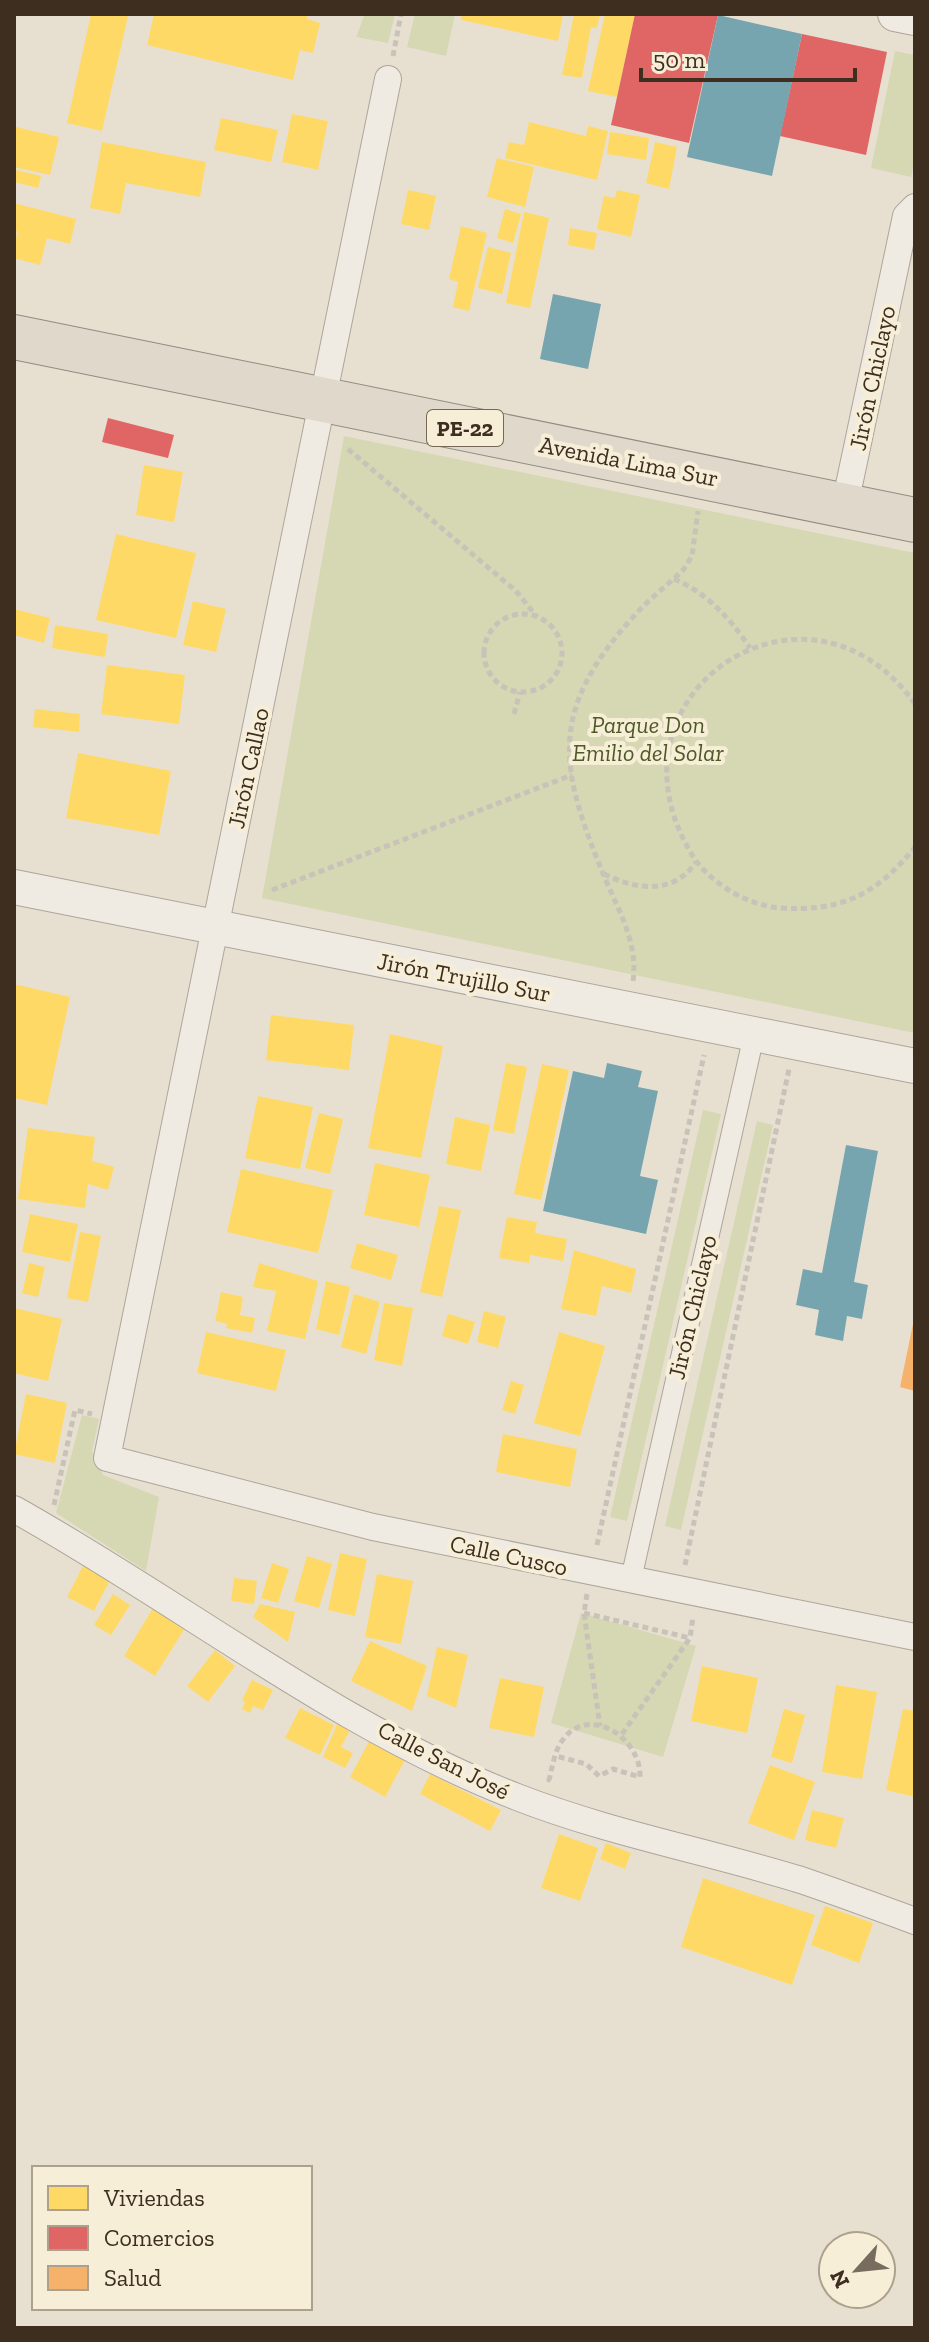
<svg xmlns="http://www.w3.org/2000/svg" width="929" height="2342" font-family="'Zilla Slab',serif">
  <style>
    .green { fill: #d6d7b3 }
    .homes { fill: #ffd966 }
    .shops { fill: #e06666 }
    .health { fill: #f6b26b }
    .public { fill: #76a5af }
    .lines { fill: none; stroke-linecap: round; stroke-linejoin: round }
    .pedestrian-casing { stroke: #ada599; stroke-width: 22 }
    .minor-casing { stroke: #ada599; stroke-width: 28 }
    .tertiary-casing { stroke: #ada599; stroke-width: 36 }
    .trunk-casing { stroke: #928b80; stroke-width: 46 }
    .path { stroke: #c8c2b9; stroke-width: 5; stroke-dasharray: 6 4; stroke-linecap: butt }
    .pedestrian { stroke: #efebe3; stroke-width: 20 }
    .minor { stroke: #efebe3; stroke-width: 26 }
    .tertiary { stroke: #efebe3; stroke-width: 34 }
    .trunk { stroke: #e0d9cb; stroke-width: 44 }
    .labels { text-anchor: middle; dominant-baseline: central; stroke-width: 8; stroke-linejoin: round; paint-order: stroke }
    .shield { fill: #f7eed8; stroke: #756857; stroke-width: 2 }
    .shield-label { font-size: 22px; font-weight: bold; fill: #3d2e20 }
    .street-label { font-size: 24px; fill: #3d2e20; stroke: #f7eed8 }
    .park-label { font-size: 24px; font-style: italic; fill: #4d5a26; stroke: #f7eed8 }
  </style>
  <rect width="100%" height="100%" fill="#e7e0d1"/>
  <!-- green -->
  <path class="green" d="M 365,14 L 395,14 L 388,43 L 356,37 Z
    M 415,14 L 455,14 L 446,56 L 407,47 Z
    M 895,51 L 915,55 L 915,159 L 911,177 L 871,168 Z
    M 344,436 L 915,553 L 915,1033 L 262,898 Z
    M 703,1110 L 721,1114 L 627,1521 L 610,1517 Z
    M 757,1121 L 773,1125 L 681,1530 L 665,1526 Z
    M 82,1415 L 99,1419 L 92,1451 L 103,1475 L 159,1497 L 146,1571 L 56,1513 Z
    M 581,1613 L 696,1646 L 663,1757 L 551,1723 Z"/>
  <!-- homes -->
  <path class="homes" d="M 91,14 L 128,16 L 102,131 L 67,123 Z
    M 154,14 L 308,14 L 307,19 L 320,23 L 313,53 L 300,50 L 293,80 L 147,45 Z
    M 462,14 L 563,14 L 558,41 L 461,20 Z
    M 574,14 L 600,14 L 597,28 L 591,27 L 582,78 L 562,75 Z
    M 605,14 L 635,14 L 617,97 L 588,91 Z
    M 292,114 L 328,121 L 318,170 L 282,162 Z
    M 221,118 L 278,130 L 271,162 L 214,150 Z
    M 529,122 L 586,136 L 588,126 L 608,131 L 597,180 L 505,158 L 509,142 L 524,145 Z
    M 16,127 L 59,137 L 50,175 L 14,167 Z
    M 610,132 L 649,138 L 646,160 L 607,154 Z
    M 102,142 L 206,162 L 200,197 L 126,183 L 120,214 L 90,208 Z
    M 655,142 L 677,147 L 669,189 L 646,183 Z
    M 497,158 L 534,167 L 525,207 L 487,197 Z
    M 16,170 L 41,176 L 38,188 L 14,182 Z
    M 408,190 L 436,196 L 429,230 L 401,224 Z
    M 617,190 L 640,195 L 631,237 L 597,229 L 604,196 L 615,198 Z
    M 14,203 L 76,219 L 70,244 L 47,238 L 40,265 L 14,258 L 17,231 L 14,230 Z
    M 505,209 L 521,214 L 513,243 L 497,238 Z
    M 524,212 L 549,218 L 530,308 L 506,303 Z
    M 461,226 L 487,233 L 469,311 L 453,307 L 458,282 L 449,279 Z
    M 570,228 L 597,233 L 594,250 L 568,245 Z
    M 488,247 L 511,253 L 502,294 L 478,288 Z
    M 144,465 L 183,472 L 174,522 L 136,515 Z
    M 116,534 L 196,553 L 176,638 L 96,620 Z
    M 193,601 L 226,609 L 216,652 L 183,645 Z
    M 14,609 L 50,618 L 44,643 L 14,635 Z
    M 55,625 L 108,634 L 105,657 L 52,648 Z
    M 107,665 L 185,675 L 179,724 L 101,714 Z
    M 35,709 L 80,714 L 79,732 L 33,727 Z
    M 78,753 L 171,771 L 159,835 L 66,818 Z
    M 14,984 L 70,997 L 47,1105 L 14,1098 Z
    M 271,1015 L 354,1025 L 349,1070 L 266,1060 Z
    M 390,1034 L 443,1046 L 421,1158 L 368,1148 Z
    M 506,1063 L 527,1067 L 514,1134 L 493,1130 Z
    M 542,1064 L 569,1070 L 541,1200 L 514,1194 Z
    M 258,1096 L 313,1107 L 300,1169 L 245,1158 Z
    M 319,1113 L 343,1119 L 330,1174 L 305,1168 Z
    M 455,1117 L 490,1125 L 481,1171 L 446,1164 Z
    M 28,1128 L 95,1137 L 92,1161 L 114,1167 L 108,1190 L 88,1184 L 85,1208 L 18,1199 Z
    M 375,1163 L 430,1175 L 419,1227 L 364,1215 Z
    M 241,1169 L 333,1190 L 318,1253 L 227,1232 Z
    M 439,1206 L 461,1210 L 442,1297 L 420,1292 Z
    M 30,1214 L 78,1224 L 70,1262 L 22,1252 Z
    M 507,1217 L 537,1222 L 535,1233 L 567,1239 L 563,1261 L 530,1255 L 529,1263 L 499,1258 Z
    M 80,1232 L 101,1236 L 88,1302 L 67,1298 Z
    M 357,1243 L 398,1255 L 391,1280 L 350,1268 Z
    M 574,1250 L 636,1269 L 631,1293 L 602,1286 L 596,1316 L 561,1309 Z
    M 29,1263 L 45,1267 L 38,1297 L 22,1293 Z
    M 259,1263 L 318,1281 L 305,1339 L 267,1331 L 276,1291 L 253,1287 Z
    M 326,1281 L 350,1287 L 339,1335 L 316,1329 Z
    M 221,1292 L 243,1297 L 240,1315 L 255,1318 L 252,1333 L 226,1328 L 227,1324 L 215,1321 Z
    M 354,1294 L 380,1302 L 366,1354 L 341,1347 Z
    M 384,1303 L 413,1308 L 402,1366 L 374,1360 Z
    M 14,1308 L 62,1319 L 48,1381 L 14,1373 Z
    M 484,1311 L 506,1317 L 498,1348 L 477,1342 Z
    M 448,1314 L 475,1322 L 468,1344 L 442,1336 Z
    M 206,1332 L 286,1350 L 276,1391 L 197,1373 Z
    M 559,1332 L 605,1346 L 580,1436 L 534,1423 Z
    M 511,1381 L 524,1385 L 515,1414 L 502,1410 Z
    M 26,1394 L 67,1403 L 55,1463 L 14,1454 Z
    M 503,1434 L 577,1449 L 570,1487 L 496,1472 Z
    M 340,1553 L 367,1559 L 355,1616 L 328,1610 Z
    M 307,1556 L 332,1564 L 319,1608 L 294,1601 Z
    M 85,1562 L 112,1576 L 94,1611 L 67,1597 Z
    M 272,1563 L 289,1569 L 278,1603 L 261,1598 Z
    M 377,1574 L 413,1581 L 401,1644 L 365,1637 Z
    M 234,1578 L 257,1581 L 254,1604 L 231,1601 Z
    M 113,1594 L 130,1605 L 111,1635 L 94,1625 Z
    M 260,1604 L 295,1612 L 288,1642 L 253,1617 Z
    M 153,1608 L 185,1628 L 155,1676 L 124,1656 Z
    M 370,1641 L 427,1666 L 412,1711 L 351,1681 Z
    M 437,1647 L 468,1655 L 456,1708 L 427,1696 Z
    M 215,1650 L 235,1666 L 208,1702 L 187,1686 Z
    M 702,1666 L 758,1678 L 747,1733 L 691,1721 Z
    M 500,1678 L 544,1687 L 534,1737 L 489,1728 Z
    M 252,1680 L 273,1690 L 263,1710 L 253,1706 L 250,1713 L 242,1709 L 245,1702 L 242,1700 Z
    M 836,1685 L 877,1692 L 862,1779 L 822,1772 Z
    M 300,1708 L 334,1725 L 320,1755 L 285,1738 Z
    M 784,1709 L 805,1715 L 792,1763 L 771,1757 Z
    M 903,1709 L 915,1711 L 915,1797 L 886,1790 Z
    M 338,1722 L 351,1728 L 341,1747 L 353,1753 L 345,1768 L 323,1757 Z
    M 372,1736 L 407,1756 L 385,1797 L 350,1777 Z
    M 770,1765 L 815,1782 L 794,1840 L 748,1823 Z
    M 430,1774 L 501,1810 L 490,1831 L 420,1794 Z
    M 812,1810 L 844,1818 L 836,1848 L 805,1840 Z
    M 559,1834 L 598,1848 L 580,1901 L 541,1888 Z
    M 606,1843 L 631,1853 L 625,1869 L 600,1859 Z
    M 703,1878 L 815,1915 L 792,1985 L 681,1947 Z
    M 825,1906 L 873,1923 L 859,1963 L 811,1945 Z"/>
  <!-- shops -->
  <path class="shops" d="M 635,14 L 718,15 L 689,143 L 611,125 Z
    M 802,34 L 887,52 L 866,155 L 780,136 Z
    M 108,418 L 174,435 L 168,458 L 102,442 Z"/>
  <!-- health -->
  <path class="health" d="M 914,1319 L 915,1319 L 915,1391 L 900,1387 Z"/>
  <!-- public -->
  <path class="public" d="M 718,15 L 802,34 L 772,176 L 687,157 Z
    M 553,294 L 601,304 L 588,369 L 540,359 Z
    M 607,1063 L 642,1071 L 638,1087 L 658,1091 L 640,1176 L 658,1180 L 646,1234 L 543,1211 L 573,1071 L 604,1078 Z
    M 846,1145 L 878,1151 L 854,1282 L 868,1285 L 862,1319 L 847,1316 L 843,1341 L 815,1335 L 819,1310 L 796,1305 L 803,1269 L 822,1273 Z"/>
  <g class="lines">
    <defs>
      <path id="pedestrian" d="M 631,1579 L 754,1035"/>
      <path id="minor" d="M 388,79 L 107,1458 L 373,1527 L 915,1637
        M 845,504 L 906,216 L 915,207
        M 14,1509 C 179,1601 341,1729 517,1797 C 609,1833 707,1851 801,1880 C 839,1893 877,1907 915,1921"/>
      <path id="tertiary" d="M 895,14 L 915,18
        M 14,887 L 915,1066"/>
      <path id="trunk" d="M 14,337 L 915,520"/>
    </defs>
    <!-- pedestrian casing -->
    <use href="#pedestrian" class="pedestrian-casing"/>
    <!-- minor casing -->
    <use href="#minor" class="minor-casing"/>
    <!-- tertiary casing -->
    <use href="#tertiary" class="tertiary-casing"/>
    <!-- trunk casing -->
    <use href="#trunk" class="trunk-casing"/>
    <!-- path -->
    <path class="path" d="M 393,56 L 401,14
      M 348,449 L 516,591 L 537,617
      M 674,579 C 707,593 730,618 750,648
      M484 653a39 39 0 1 1 78 0a39 39 0 1 1-78 0Z
      M 915,704 C 808,553 595,693 691,853 C 708,882 746,905 780,908 C 842,912 877,894 915,847
      M 514,714 L 520,692
      M 604,874 C 636,890 674,895 696,862
      M 272,890 L 572,775
      M 633,981 C 638,945 621,915 607,883 C 559,769 546,712 635,615 C 650,598 668,585 684,569 L 692,556 L 698,511
      M 54,1505 L 75,1410 L 92,1414
      M 597,1545 L 704,1055
      M 685,1565 L 789,1069
      M 587,1594 L 584,1613 L 600,1726
      M 584,1613 L 690,1638
      M 622,1734 L 690,1638 L 693,1617
      M 550,1780 L 549,1780 C 552,1769 554,1754 560,1744 C 584,1702 641,1735 640,1777 L 613,1769 L 599,1776 L 586,1764 L 556,1756"/>
    <!-- pedestrian -->
    <use href="#pedestrian" class="pedestrian"/>
    <!-- minor -->
    <use href="#minor" class="minor"/>
    <!-- tertiary -->
    <use href="#tertiary" class="tertiary"/>
    <!-- trunk -->
    <use href="#trunk" class="trunk"/>
  </g>
  <g class="labels">
    <!-- shield labels -->
    <rect class="shield" x="427" y="410" width="76" height="36" rx="6"/>
    <g class="shield-label">
      <text x="465" y="428">PE-22</text>
    </g>
    <!-- street labels -->
    <g class="street-label">
      <text transform="translate(872 378) rotate(-78)">Jirón Chiclayo</text>
      <text transform="translate(629 461) rotate(11)">Avenida Lima Sur</text>
      <text transform="translate(248 768) rotate(-78)">Jirón Callao</text>
      <text transform="translate(464 977) rotate(11)">Jirón Trujillo Sur</text>
      <text transform="translate(692 1307) rotate(-77)">Jirón Chiclayo</text>
      <text transform="translate(509 1555) rotate(12)">Calle Cusco</text>
      <text transform="translate(444 1760) rotate(27)">Calle San José</text>
    </g>
    <!-- park labels -->
    <g class="park-label">
      <text x="648" y="724">Parque Don<tspan x="648" dy="28">Emilio del Solar</tspan></text>
    </g>
  </g>
  <!-- border -->
  <rect width="929" height="2342" fill="none" stroke="#3d2e20" stroke-width="32"/>
  <!-- legend -->
  <rect x="32" y="2166" width="280" height="144" fill="#f7eed8" stroke="#ada18e" stroke-width="2"/>
  <rect x="48" y="2186" width="40" height="24" fill="#ffd966" stroke="#ada18e" stroke-width="2"/>
  <text x="104" y="2206" font-size="24" fill="#3d2e20">Viviendas</text>
  <rect x="48" y="2226" width="40" height="24" fill="#e06666" stroke="#ada18e" stroke-width="2"/>
  <text x="104" y="2246" font-size="24" fill="#3d2e20">Comercios</text>
  <rect x="48" y="2266" width="40" height="24" fill="#f6b26b" stroke="#ada18e" stroke-width="2"/>
  <text x="104" y="2286" font-size="24" fill="#3d2e20">Salud</text>
  <!-- north arrow -->
  <g transform="translate(857 2270) rotate(243)"><circle r="38" fill="#f7eed8" stroke="#ada18e" stroke-width="2"/>
  <path d="M0-6L14 30L0 20L-14 30Z" fill="#786c5e"/>
  <text y="-12" font-size="22" font-weight="bold" text-anchor="middle" fill="#3d2e20">N</text>
  </g>
  <!-- scale -->
  <path d="M641 68v12h214v-12" fill="none" stroke="#3d2e20" stroke-width="4"/>
  <text x="653" y="68" font-size="24" fill="#3d2e20" stroke="#f7eed8" stroke-width="6" paint-order="stroke">50 m</text>
</svg>
